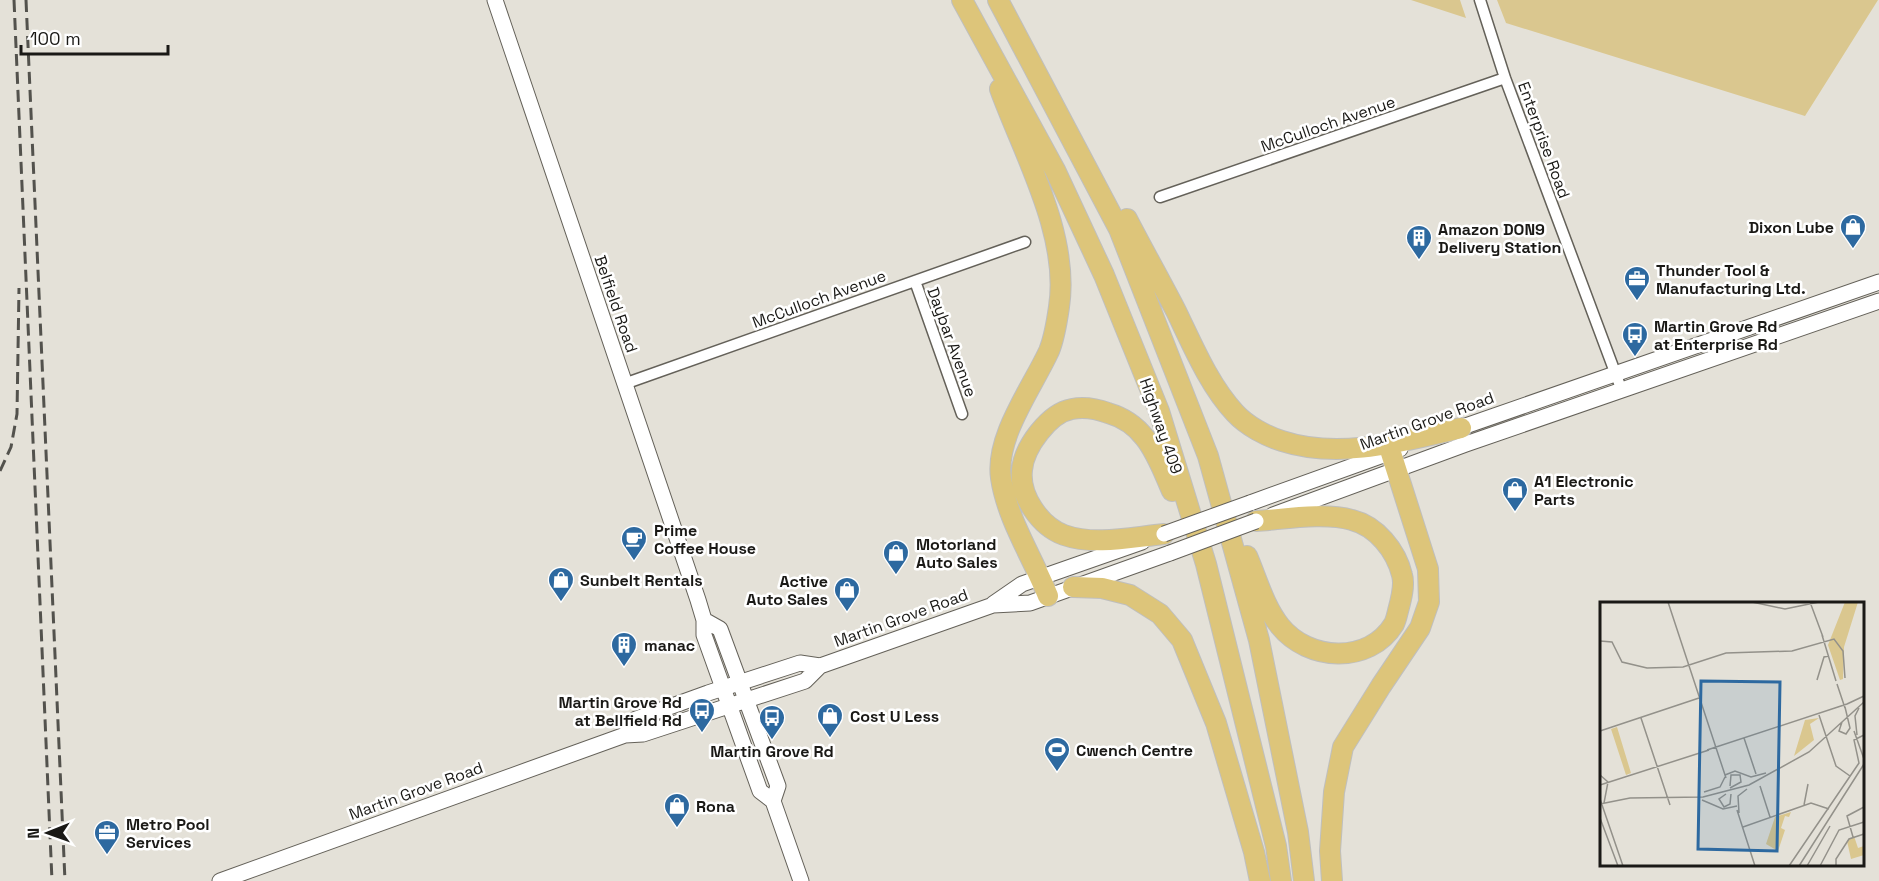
<svg xmlns="http://www.w3.org/2000/svg" width="1879" height="881" font-family="'Space Grotesk',sans-serif">
  <style>
    .green { fill: #dac78f }
    .lines { fill: none; stroke-linecap: round; stroke-linejoin: round }
    .minor-casing { stroke: #646159; stroke-width: 13 }
    .secondary-casing { stroke: #646159; stroke-width: 17 }
    .motorway-casing { stroke: #bfbfbe; stroke-width: 22 }
    .minor { stroke: #fff; stroke-width: 10 }
    .secondary { stroke: #fff; stroke-width: 15 }
    .motorway { stroke: #ddc57a; stroke-width: 20 }
    .rail { stroke: #53524d; stroke-width: 3; stroke-dasharray: 12 6; stroke-linecap: butt }
    .secondary-bridge-casing { stroke: #646159; stroke-width: 17; stroke-linecap: butt }
    .secondary-bridge { stroke: #fff; stroke-width: 15 }
    .labels { text-anchor: middle; dominant-baseline: central; stroke-width: 5; stroke-linejoin: round; paint-order: stroke }
    .street-label { font-size: 16px; fill: #1a1916; stroke: #fff }
    .poi-label { font-size: 16px; font-weight: bold; fill: #1a1916; stroke: #fff; text-anchor: start }
    .inset-road { fill: none; stroke: #93918a; stroke-width: 1.5 }
    .view { fill: #2d69a0; fill-opacity: 0.15; stroke: #2d69a0; stroke-width: 3 }
    .inset-edge { fill: none; stroke: #1a1916; stroke-width: 3 }
  </style>
  <rect width="100%" height="100%" fill="#e4e1d8"/>
  <!-- green -->
  <path class="green" d="M 1411,0 L 1460,0 L 1466,18 Z
    M 1497,0 L 1878,0 L 1805,116 L 1506,23 Z"/>
  <g class="lines">
    <defs>
      <path id="minor" d="M 1480,0 L 1505,78 L 1622,391
        M 1160,197 L 1505,78
        M 915,281 L 962,414
        M 624,384 L 1025,242"/>
      <path id="secondary" d="M 495,0 L 698,600 L 704,620 L 704,635 L 760,791 L 773,801 L 801,881
        M 1451,431 L 1879,282
        M 1250,503 L 1400,449
        M 1273,515 L 1466,444 L 1879,301
        M 993,604 L 1022,584 L 1142,542
        M 704,620 L 720,629 L 778,786 L 773,801
        M 625,735 L 636,719 L 708,693 L 800,663 L 820,666
        M 220,881 L 625,735 L 643,734 L 805,681 L 820,666 L 993,605 L 1030,603 L 1170,553"/>
      <path id="motorway" d="M 962,0 L 1055,170 L 1104,275 L 1159,411 L 1206,564 L 1276,846 L 1281,881
        M 998,0 L 1119,229 L 1208,456 L 1259,640 L 1298,832 L 1304,881
        M 1000,89 C 1024,155 1070,235 1059,307 C 1057,321 1054,339 1049,351 C 1032,388 995,437 1001,478 C 1007,519 1033,558 1048,596
        M 1127,219 C 1143,250 1160,280 1176,311 C 1193,346 1209,385 1235,413 C 1247,426 1266,436 1282,441 C 1340,460 1404,441 1461,428
        M 1164,534 C 1132,537 1095,546 1064,535 C 1040,526 1019,496 1022,470 C 1024,447 1049,413 1072,409 C 1083,407 1097,409 1108,413 C 1122,417 1135,425 1145,438 C 1157,453 1164,473 1172,491
        M 1247,556 C 1257,579 1264,606 1280,626 C 1308,661 1369,665 1394,624 C 1396,620 1397,615 1398,611 C 1401,600 1405,585 1402,575 C 1396,550 1376,526 1352,520 C 1324,512 1285,519 1256,521
        M 1073,587 L 1102,588 L 1130,595 L 1160,614 L 1182,640 L 1216,723 L 1254,852 L 1260,881
        M 1332,881 L 1330,851 L 1334,792 L 1343,747 L 1381,686 L 1420,628 L 1429,602 L 1428,569 L 1391,453"/>
    </defs>
    <!-- minor casing -->
    <use href="#minor" class="minor-casing"/>
    <!-- secondary casing -->
    <use href="#secondary" class="secondary-casing"/>
    <!-- motorway casing -->
    <use href="#motorway" class="motorway-casing"/>
    <!-- minor -->
    <use href="#minor" class="minor"/>
    <!-- secondary -->
    <use href="#secondary" class="secondary"/>
    <!-- motorway -->
    <use href="#motorway" class="motorway"/>
    <!-- rail -->
    <path class="rail" d="M 14,0 L 52,881
      M 26,0 L 65,881
      M 0,471 L 11,447 L 17,414 L 19,288"/>
    <defs>
      <path id="secondary-bridge" d="M 1164,534 L 1250,503
        M 1170,553 L 1256,521"/>
    </defs>
    <!-- secondary-bridge casing -->
    <use href="#secondary-bridge" class="secondary-bridge-casing"/>
    <!-- secondary-bridge -->
    <use href="#secondary-bridge" class="secondary-bridge"/>
  </g>
  <!-- icons -->
  <defs>
    <symbol id="shop-pin" viewBox="-11 -11 22 30"><path d="M0 17L-7.5 6A9.5 9.5 0 1 1 7.5 6Z" fill="#2d69a0" stroke="#fff"/><path d="M-5-2.5h2.3a2.7 3.5 0 0 1 5.4 0H5L5.5 6h-11ZM-1.5-2.5h3a1.5 2.3 0 0 0-3 0Z" fill="#fff"/></symbol>
    <symbol id="building-pin" viewBox="-11 -11 22 30"><path d="M0 17L-7.5 6A9.5 9.5 0 1 1 7.5 6Z" fill="#2d69a0" stroke="#fff"/><path d="M-4-6H4V6H1V3H-1V6H-4ZM-2.5-4.3h1.7v1.8h-1.7ZM.8-4.3h1.7v1.8H.8ZM-2.5-1h1.7V.8h-1.7ZM.8-1h1.7V.8H.8Z" fill="#fff"/></symbol>
    <symbol id="office-pin" viewBox="-11 -11 22 30"><path d="M0 17L-7.5 6A9.5 9.5 0 1 1 7.5 6Z" fill="#2d69a0" stroke="#fff"/><path d="M-6-3h4V-5.5h4V-3h4V5H-6ZM-1-4.5V-3h2v-1.5ZM-6 0V1H6V0Z" fill="#fff"/></symbol>
    <symbol id="bus-pin" viewBox="-11 -11 22 30"><path d="M0 17L-7.5 6A9.5 9.5 0 1 1 7.5 6Z" fill="#2d69a0" stroke="#fff"/><path d="M-5-6H5V4H4V6H2V4H-2V6H-4V4H-5ZM-3.5-4V0h7V-4ZM-3.5 1.2v1.5H-2V1.2ZM2 1.2v1.5H3.5V1.2Z" fill="#fff"/></symbol>
    <symbol id="cafe-pin" viewBox="-11 -11 22 30"><path d="M0 17L-7.5 6A9.5 9.5 0 1 1 7.5 6Z" fill="#2d69a0" stroke="#fff"/><path d="M-5.5-4.5H6V0H3Q3 3.5 0 3.5H-2.5Q-5.5 3.5-5.5 0ZM3-3.2v2h1.7v-2ZM-6 4.5H4V6H-6Z" fill="#fff"/></symbol>
    <symbol id="stadium-pin" viewBox="-11 -11 22 30"><path d="M0 17L-7.5 6A9.5 9.5 0 1 1 7.5 6Z" fill="#2d69a0" stroke="#fff"/><path d="M0-5a6.5 5 0 1 0 0 10a6.5 5 0 1 0 0-10ZM-3.5-1.8h7v3.6h-7Z" fill="#fff"/></symbol>
  </defs>
  <g fill-rule="evenodd">
    <use href="#shop-pin" x="1838" y="212" width="30" height="40"/>
    <use href="#building-pin" x="1404" y="223" width="30" height="40"/>
    <use href="#office-pin" x="1622" y="264" width="30" height="40"/>
    <use href="#bus-pin" x="1620" y="320" width="30" height="40"/>
    <use href="#shop-pin" x="1500" y="475" width="30" height="40"/>
    <use href="#cafe-pin" x="619" y="524" width="30" height="40"/>
    <use href="#shop-pin" x="881" y="538" width="30" height="40"/>
    <use href="#shop-pin" x="546" y="565" width="30" height="40"/>
    <use href="#shop-pin" x="832" y="575" width="30" height="40"/>
    <use href="#building-pin" x="609" y="630" width="30" height="40"/>
    <use href="#bus-pin" x="687" y="696" width="30" height="40"/>
    <use href="#shop-pin" x="815" y="701" width="30" height="40"/>
    <use href="#bus-pin" x="757" y="703" width="30" height="40"/>
    <use href="#stadium-pin" x="1042" y="735" width="30" height="40"/>
    <use href="#shop-pin" x="662" y="791" width="30" height="40"/>
    <use href="#office-pin" x="92" y="818" width="30" height="40"/>
  </g>
  <g class="labels">
    <!-- street labels -->
    <g class="street-label">
      <text transform="translate(1328 124) rotate(-19)">McCulloch Avenue</text>
      <text transform="translate(1544 140) rotate(70)">Enterprise Road</text>
      <text transform="translate(819 299) rotate(-20)">McCulloch Avenue</text>
      <text transform="translate(616 304) rotate(71)">Belfield Road</text>
      <text transform="translate(952 342) rotate(70)">Daybar Avenue</text>
      <text transform="translate(1427 421) rotate(-20)">Martin Grove Road</text>
      <text transform="translate(1161 426) rotate(71)">Highway 409</text>
      <text transform="translate(901 618) rotate(-20)">Martin Grove Road</text>
      <text transform="translate(416 791) rotate(-20)">Martin Grove Road</text>
    </g>
    <!-- poi labels -->
    <g class="poi-label">
      <text x="1834" y="227" text-anchor="end">Dixon Lube</text>
      <text x="1438" y="229">Amazon DON9<tspan x="1438" dy="18">Delivery Station</tspan></text>
      <text x="1656" y="270">Thunder Tool &amp;<tspan x="1656" dy="18">Manufacturing Ltd.</tspan></text>
      <text x="1654" y="326">Martin Grove Rd<tspan x="1654" dy="18">at Enterprise Rd</tspan></text>
      <text x="1534" y="481">A1 Electronic<tspan x="1534" dy="18">Parts</tspan></text>
      <text x="654" y="530">Prime<tspan x="654" dy="18">Coffee House</tspan></text>
      <text x="916" y="544">Motorland<tspan x="916" dy="18">Auto Sales</tspan></text>
      <text x="580" y="580">Sunbelt Rentals</text>
      <text x="828" y="581" text-anchor="end">Active<tspan x="828" dy="18">Auto Sales</tspan></text>
      <text x="644" y="645">manac</text>
      <text x="682" y="702" text-anchor="end">Martin Grove Rd<tspan x="682" dy="18">at Bellfield Rd</tspan></text>
      <text x="850" y="716">Cost U Less</text>
      <text x="1076" y="750">Cwench Centre</text>
      <text x="772" y="751" text-anchor="middle">Martin Grove Rd</text>
      <text x="696" y="806">Rona</text>
      <text x="126" y="824">Metro Pool<tspan x="126" dy="18">Services</tspan></text>
    </g>
  </g>
  <!-- overview -->
  <g transform="translate(1600 602)">
    <rect width="264" height="264" fill="#e4e1d8"/>
    <path d="M 245,0 L 258,0 L 244,45 L 243,77 L 240,78 L 228,43 ZM 219,116 L 210,122 L 214,138 L 194,154 L 205,118 ZM 17,125 L 31,171 L 26,173 L 11,127 ZM 191,210 L 189,215 L 185,214 L 181,226 L 185,228 L 178,249 L 166,242 L 175,215 ZM 254,234 L 258,246 L 264,244 L 264,253 L 251,257 L 247,239 Z" fill="#dac78f"/>
    <path class="inset-road" d="M 68,0 L 126,176M 152,0 L 185,7 L 219,0M 210,0 L 223,35M 222,33 L 236,79M 0,39 L 12,40 L 22,60 L 47,66 L 83,65 L 126,51 L 192,49 L 234,37 L 243,49 L 245,76M 217,78 L 224,55 L 229,54M 237,82 L 245,106M 247,102 L 264,94M 219,113 L 236,164 L 250,174M 41,116 L 70,203M 242,120 L 239,129 L 246,132 L 250,126 L 245,105M 0,129 L 99,96M 254,129 L 264,157M 257,133 L 255,114 L 259,106M 144,136 L 156,172M 107,148 L 247,102M 0,173 L 8,180 L 4,201M 125,173 L 135,169 L 151,175 L 166,171M 0,183 L 109,148M 130,184 L 131,173 L 140,173 L 141,180 L 130,186M 160,184 L 170,215M 104,190 L 120,185 L 125,175M 126,192 L 119,197 L 124,205 L 130,202 L 131,192M 0,197 L 23,264M 102,198 L 123,207 L 137,204M 0,202 L 30,196 L 103,195 L 149,183 L 209,150 L 264,100M 204,203 L 208,182M 137,208 L 155,264M 139,211 L 138,194 L 147,187M 0,216 L 18,264M 143,225 L 211,201 L 229,207M 253,235 L 247,214 L 264,205M 189,264 L 259,161 L 254,138 L 264,133M 199,264 L 264,162M 207,264 L 230,224M 220,264 L 239,228 L 264,220M 236,264 L 236,257 L 249,237 L 264,232"/>
    <path class="view" d="M 101,79 L 180,80 L 177,249 L 98,247 Z"/>
    <rect width="264" height="264" class="inset-edge"/>
  </g>
  <!-- north arrow -->
  <g transform="translate(48 833) rotate(269)" stroke="#ffffff" stroke-width="4.5" paint-order="stroke">
  <path d="M0-4.5L10 22L0 15L-10 22Z" fill="#1a1916"/>
  <text y="-9" font-size="16" font-weight="bold" text-anchor="middle" fill="#1a1916">N</text>
  </g>
  <!-- scale -->
  <path d="M21 45v9h147v-9" fill="none" stroke="#1a1916" stroke-width="3"/>
  <text x="30" y="45" font-size="18" fill="#1a1916" stroke="#ffffff" stroke-width="4.5" paint-order="stroke">100 m</text>
</svg>
